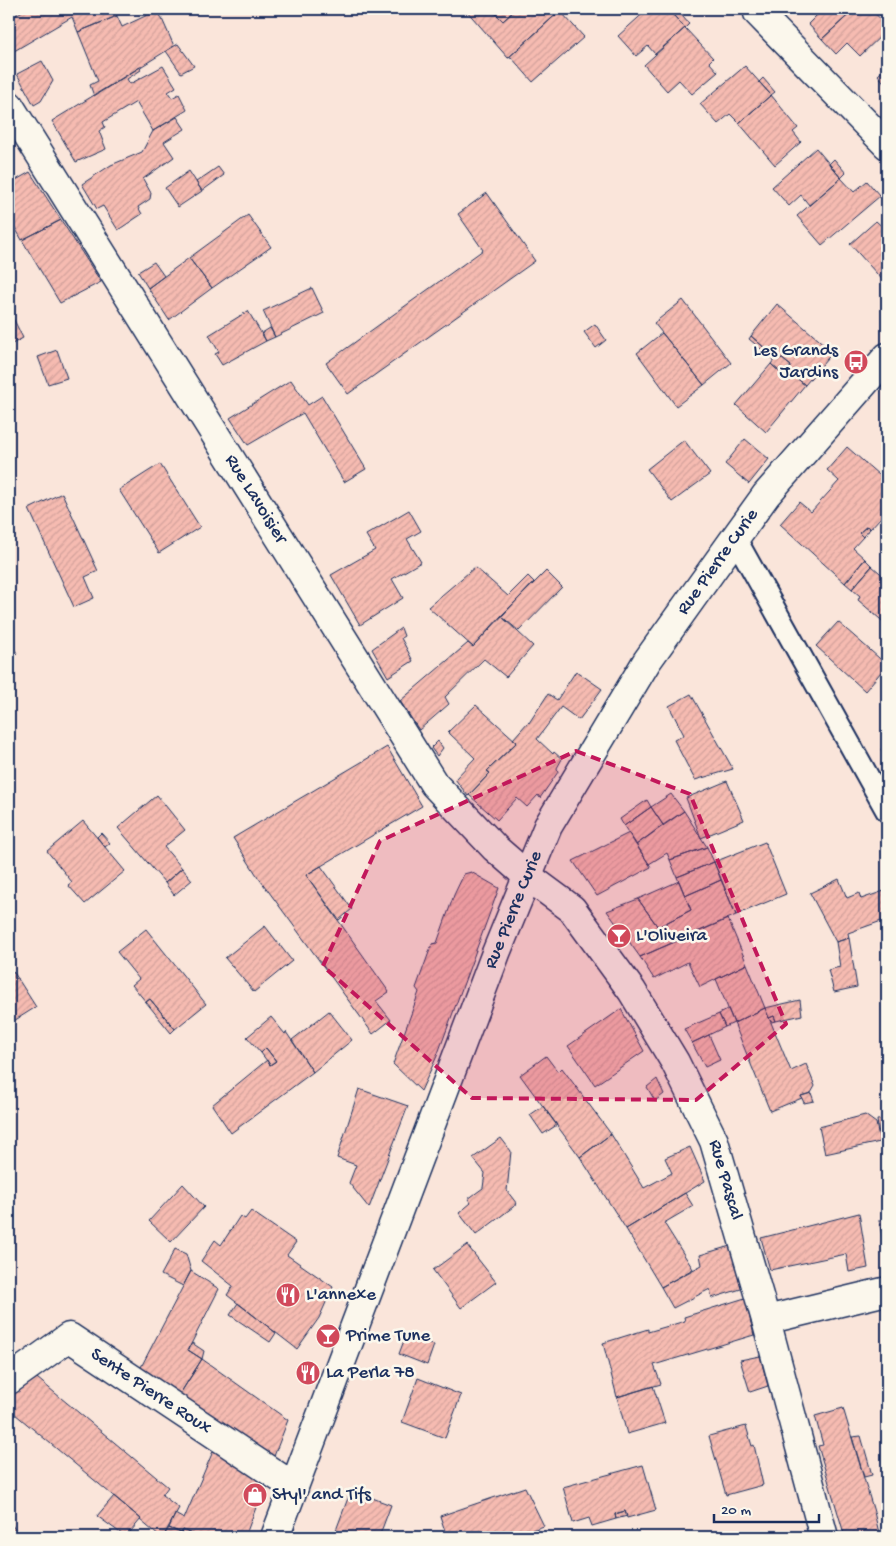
<svg xmlns="http://www.w3.org/2000/svg" width="896" height="1546" font-family="'Gochi Hand',sans-serif">
  <style>
    .building { fill: url(#building-hatch); stroke: #1b2f5e }
    .lines { fill: none; stroke-linecap: round; stroke-linejoin: round }
    .lane-casing { stroke: #1b2f5e; stroke-width: 25 }
    .street-casing { stroke: #1b2f5e; stroke-width: 31 }
    .secondary-casing { stroke: #1b2f5e; stroke-width: 31 }
    .lane { stroke: #fbf7ec; stroke-width: 21 }
    .street { stroke: #fbf7ec; stroke-width: 28 }
    .secondary { stroke: #fbf7ec; stroke-width: 28 }
    .marked { fill: #c2185b; fill-opacity: 0.2; stroke: #c2185b; stroke-width: 4; stroke-dasharray: 10 6; stroke-linejoin: round }
    .labels { text-anchor: middle; dominant-baseline: central; stroke-width: 5; stroke-linejoin: round; paint-order: stroke }
    .poi-label { font-size: 19px; fill: #1b2f5e; stroke: #fbf7ec; text-anchor: start }
    .street-label { font-size: 19px; fill: #1b2f5e; stroke: #fbf7ec }
  </style>
  <defs>
    <pattern id="building-hatch" width="6" height="6" patternUnits="userSpaceOnUse" patternTransform="scale(1.25)"><rect width="6" height="6" fill="#f6bbb1"/><path d="M-1 1l2-2M0 6l6-6M5 7l2-2" fill="none" stroke="#d2a19b"/></pattern>
  </defs>
  <rect width="100%" height="100%" fill="#fae5da"/>
  <filter id="ink" filterUnits="userSpaceOnUse"><feTurbulence type="fractalNoise" baseFrequency=".02" numOctaves="2"/><feDisplacementMap in="SourceGraphic" scale="10" xChannelSelector="R" yChannelSelector="G"/><feConvolveMatrix kernelMatrix="1 2 1 2 8 2 1 2 1" color-interpolation-filters="sRGB"/></filter>
  <g filter="url(#ink)">
    <!-- building -->
    <path class="building" d="M 26,9 L 114,9 L 117,16 L 78,32 L 72,17 L 9,54 L 9,19 Z
      M 465,9 L 497,9 L 494,12 L 503,21 L 516,9 L 562,9 L 508,58 Z
      M 497,9 L 516,9 L 503,21 L 494,12 Z
      M 562,9 L 564,10 L 562,13 L 584,37 L 533,82 L 511,57 L 508,58 Z
      M 648,9 L 668,9 L 685,28 L 655,54 L 648,46 L 636,56 L 618,36 Z
      M 816,9 L 855,9 L 822,39 L 808,24 L 820,12 Z
      M 855,9 L 871,9 L 887,26 L 887,30 L 860,56 L 847,43 L 836,54 L 822,39 Z
      M 158,10 L 174,46 L 94,96 L 90,85 L 98,81 L 78,32 L 117,16 L 122,27 Z
      M 677,10 L 689,24 L 685,28 L 672,14 Z
      M 685,28 L 713,58 L 709,62 L 718,72 L 692,94 L 679,80 L 667,91 L 644,65 Z
      M 178,44 L 194,66 L 181,73 L 166,51 Z
      M 42,61 L 53,81 L 41,101 L 34,105 L 17,74 Z
      M 163,66 L 176,87 L 168,92 L 172,98 L 179,94 L 187,110 L 153,131 L 136,102 L 103,122 L 105,127 L 99,131 L 106,149 L 76,162 L 52,121 L 140,67 L 141,70 L 127,79 L 130,84 Z
      M 745,66 L 771,95 L 739,123 L 730,114 L 718,124 L 700,104 Z
      M 887,67 L 887,86 L 878,75 Z
      M 763,78 L 775,92 L 771,95 L 759,82 Z
      M 771,95 L 798,128 L 793,132 L 801,142 L 775,165 L 739,123 Z
      M 177,117 L 185,129 L 164,142 L 174,157 L 143,179 L 151,193 L 150,199 L 138,207 L 142,214 L 118,230 L 103,206 L 97,209 L 82,184 L 111,165 L 142,152 L 153,131 Z
      M 816,148 L 841,178 L 809,205 L 801,195 L 789,206 L 772,187 Z
      M 834,159 L 846,173 L 841,178 L 829,164 Z
      M 218,167 L 224,175 L 202,191 L 196,182 Z
      M 189,171 L 202,191 L 178,207 L 165,188 Z
      M 30,172 L 61,220 L 22,240 L 9,217 L 9,184 Z
      M 841,178 L 854,192 L 867,181 L 880,196 L 822,245 L 797,216 Z
      M 487,193 L 535,261 L 348,394 L 326,363 L 483,250 L 458,214 Z
      M 248,215 L 271,247 L 212,288 L 189,258 Z
      M 61,220 L 101,282 L 60,303 L 22,240 Z
      M 876,221 L 887,231 L 887,285 L 850,244 Z
      M 189,258 L 212,288 L 169,320 L 148,288 Z
      M 154,262 L 164,276 L 148,288 L 138,272 Z
      M 312,288 L 324,313 L 275,337 L 263,311 Z
      M 683,300 L 731,363 L 704,385 L 654,323 Z
      M 777,304 L 833,352 L 805,385 L 788,371 L 791,366 L 776,354 L 774,356 L 751,336 Z
      M 9,310 L 23,338 L 12,344 L 9,338 Z
      M 248,311 L 266,341 L 222,365 L 215,354 L 219,352 L 209,335 Z
      M 595,324 L 606,340 L 596,348 L 584,332 Z
      M 270,328 L 275,337 L 266,341 L 262,333 Z
      M 662,333 L 704,385 L 676,406 L 637,353 Z
      M 751,336 L 774,356 L 776,354 L 791,366 L 783,375 L 771,364 L 774,360 L 749,339 Z
      M 57,350 L 67,378 L 48,384 L 38,357 Z
      M 771,364 L 783,375 L 788,371 L 805,385 L 766,432 L 736,405 Z
      M 291,380 L 308,405 L 322,396 L 366,469 L 344,482 L 303,413 L 248,445 L 230,418 Z
      M 745,439 L 769,459 L 749,484 L 725,464 Z
      M 684,440 L 710,474 L 672,502 L 647,469 Z
      M 847,447 L 887,482 L 887,523 L 881,517 L 870,529 L 867,526 L 859,533 L 863,537 L 853,548 L 865,559 L 845,583 L 780,524 L 799,502 L 811,512 L 839,481 L 827,470 Z
      M 160,464 L 200,527 L 159,553 L 119,490 Z
      M 62,493 L 98,571 L 85,577 L 94,598 L 74,607 L 29,509 Z
      M 409,510 L 421,531 L 407,539 L 421,562 L 392,579 L 403,598 L 360,625 L 331,575 L 375,550 L 366,535 Z
      M 867,526 L 870,529 L 863,537 L 859,533 Z
      M 865,559 L 872,566 L 852,589 L 845,583 Z
      M 872,566 L 887,579 L 887,625 L 858,600 L 860,596 L 852,589 Z
      M 475,567 L 508,596 L 528,576 L 534,582 L 473,647 L 428,607 Z
      M 546,571 L 562,587 L 519,631 L 501,616 Z
      M 501,616 L 533,646 L 506,677 L 484,659 L 445,697 L 449,704 L 419,730 L 400,701 L 468,643 L 473,647 Z
      M 838,622 L 887,665 L 865,691 L 816,646 Z
      M 401,628 L 404,636 L 401,638 L 413,661 L 388,677 L 372,649 Z
      M 9,641 L 17,653 L 9,658 Z
      M 576,671 L 602,689 L 579,720 L 561,707 L 537,739 L 553,754 L 554,752 L 562,759 L 557,768 L 558,772 L 540,798 L 538,795 L 527,807 L 517,798 L 497,820 L 469,795 L 490,773 L 487,771 L 517,742 L 513,739 L 528,722 L 529,723 L 548,694 L 557,700 Z
      M 691,694 L 733,769 L 695,780 L 674,740 L 684,735 L 669,706 Z
      M 476,705 L 517,742 L 487,771 L 490,773 L 468,796 L 455,779 L 475,758 L 448,732 Z
      M 438,741 L 443,748 L 437,756 L 431,748 Z
      M 887,745 L 887,760 L 881,749 Z
      M 387,747 L 422,806 L 306,875 L 389,992 L 376,1001 L 391,1020 L 373,1034 L 258,877 L 233,838 Z
      M 727,781 L 744,820 L 701,838 L 686,798 Z
      M 671,794 L 684,811 L 663,825 L 651,807 Z
      M 157,795 L 185,830 L 164,847 L 182,868 L 165,883 L 118,828 Z
      M 647,800 L 651,807 L 624,826 L 620,819 Z
      M 651,807 L 663,825 L 636,845 L 624,826 Z
      M 684,811 L 707,847 L 670,860 L 667,853 L 649,864 L 636,845 Z
      M 83,821 L 125,871 L 85,904 L 68,885 L 72,882 L 47,851 Z
      M 101,833 L 110,843 L 105,847 L 97,837 Z
      M 629,833 L 651,867 L 597,896 L 573,861 Z
      M 765,842 L 786,894 L 736,915 L 714,862 Z
      M 707,847 L 714,862 L 677,877 L 670,860 Z
      M 714,862 L 721,880 L 685,896 L 677,877 Z
      M 321,866 L 352,909 L 339,920 L 306,875 Z
      M 182,868 L 192,880 L 174,895 L 165,883 Z
      M 471,872 L 499,888 L 437,1056 L 421,1091 L 393,1064 L 419,992 L 416,988 L 432,944 L 437,943 L 454,895 L 464,874 Z
      M 839,879 L 847,898 L 859,893 L 861,899 L 887,890 L 887,919 L 848,933 L 849,938 L 836,942 L 810,893 Z
      M 721,880 L 736,915 L 640,957 L 607,911 L 638,899 L 658,927 L 691,910 L 685,896 Z
      M 679,881 L 691,910 L 658,927 L 638,899 Z
      M 728,919 L 747,964 L 700,987 L 688,962 L 654,979 L 640,957 Z
      M 265,926 L 292,961 L 254,992 L 225,958 Z
      M 146,929 L 206,1004 L 175,1029 L 150,999 L 146,1002 L 132,985 L 139,979 L 117,952 Z
      M 849,938 L 857,987 L 834,992 L 828,970 L 840,967 L 836,942 Z
      M 747,964 L 765,1008 L 734,1023 L 716,979 Z
      M 13,971 L 36,1007 L 9,1024 L 9,974 Z
      M 150,999 L 175,1029 L 171,1033 L 146,1002 Z
      M 800,1000 L 802,1015 L 776,1021 L 774,1016 L 769,1018 L 765,1008 Z
      M 765,1008 L 791,1071 L 806,1064 L 815,1086 L 811,1093 L 801,1096 L 802,1098 L 770,1111 L 734,1023 Z
      M 621,1009 L 644,1051 L 595,1085 L 568,1046 Z
      M 728,1009 L 734,1023 L 725,1027 L 719,1014 Z
      M 329,1011 L 352,1040 L 313,1072 L 292,1040 Z
      M 719,1014 L 725,1027 L 692,1043 L 684,1029 Z
      M 774,1016 L 776,1021 L 771,1022 L 769,1018 Z
      M 271,1017 L 285,1034 L 286,1032 L 313,1072 L 231,1133 L 212,1105 L 267,1060 L 270,1065 L 276,1061 L 266,1048 L 261,1053 L 247,1037 Z
      M 709,1035 L 720,1060 L 705,1067 L 692,1043 Z
      M 266,1048 L 276,1061 L 270,1065 L 261,1053 Z
      M 546,1056 L 558,1072 L 562,1068 L 611,1134 L 580,1157 L 520,1075 Z
      M 657,1079 L 664,1094 L 655,1101 L 647,1087 Z
      M 359,1089 L 408,1106 L 369,1208 L 349,1183 L 356,1165 L 337,1158 Z
      M 811,1093 L 814,1101 L 804,1103 L 801,1096 Z
      M 543,1106 L 557,1125 L 543,1134 L 530,1115 Z
      M 865,1115 L 876,1123 L 880,1142 L 825,1154 L 819,1127 Z
      M 887,1119 L 887,1143 L 880,1142 L 877,1120 Z
      M 611,1134 L 644,1188 L 672,1173 L 665,1158 L 690,1147 L 705,1181 L 626,1229 L 580,1157 Z
      M 501,1138 L 511,1151 L 507,1191 L 517,1204 L 476,1235 L 459,1213 L 471,1203 L 468,1199 L 483,1188 L 485,1173 L 473,1158 Z
      M 183,1184 L 204,1207 L 171,1242 L 149,1221 Z
      M 685,1193 L 693,1206 L 664,1223 L 693,1269 L 661,1287 L 626,1229 Z
      M 251,1211 L 296,1242 L 287,1255 L 333,1287 L 319,1318 L 297,1349 L 227,1295 L 233,1286 L 201,1261 L 215,1240 L 221,1245 L 240,1216 L 245,1219 Z
      M 859,1213 L 868,1268 L 849,1272 L 846,1254 L 770,1270 L 761,1238 Z
      M 887,1219 L 887,1264 L 879,1220 Z
      M 467,1245 L 496,1282 L 461,1308 L 433,1270 Z
      M 730,1246 L 744,1288 L 712,1298 L 710,1289 L 673,1308 L 661,1287 L 702,1265 L 700,1255 Z
      M 175,1249 L 186,1254 L 191,1271 L 183,1286 L 161,1275 Z
      M 191,1271 L 219,1289 L 188,1350 L 202,1359 L 178,1397 L 140,1369 Z
      M 745,1298 L 754,1335 L 654,1365 L 661,1384 L 617,1397 L 603,1343 L 648,1329 L 648,1332 L 685,1321 L 684,1317 Z
      M 238,1303 L 276,1333 L 270,1342 L 230,1315 Z
      M 406,1335 L 434,1345 L 427,1365 L 399,1354 Z
      M 192,1343 L 204,1351 L 202,1359 L 188,1350 Z
      M 760,1356 L 768,1386 L 750,1392 L 740,1360 Z
      M 202,1359 L 288,1420 L 271,1464 L 178,1397 Z
      M 37,1378 L 168,1487 L 162,1495 L 179,1508 L 163,1537 L 160,1537 L 140,1520 L 141,1519 L 9,1409 L 9,1396 Z
      M 418,1378 L 461,1395 L 445,1438 L 402,1422 Z
      M 653,1386 L 665,1423 L 627,1434 L 617,1397 Z
      M 843,1408 L 874,1512 L 880,1537 L 845,1537 L 818,1446 L 823,1445 L 815,1416 Z
      M 746,1426 L 752,1446 L 754,1445 L 763,1485 L 726,1495 L 709,1436 Z
      M 861,1436 L 872,1475 L 864,1477 L 852,1437 Z
      M 217,1442 L 267,1478 L 245,1537 L 198,1537 L 183,1530 L 181,1533 L 169,1528 L 175,1514 L 184,1519 Z
      M 643,1465 L 656,1510 L 627,1518 L 625,1511 L 615,1514 L 616,1519 L 592,1526 L 589,1518 L 573,1523 L 563,1487 Z
      M 525,1487 L 544,1526 L 511,1537 L 447,1537 L 440,1516 Z
      M 351,1490 L 391,1505 L 379,1537 L 346,1537 L 335,1533 Z
      M 114,1496 L 141,1519 L 126,1537 L 97,1516 Z
      M 625,1511 L 627,1516 L 616,1519 L 615,1514 Z
      M 9,1522 L 22,1537 L 9,1537 Z
      M 169,1528 L 181,1533 L 183,1530 L 198,1537 L 163,1537 Z"/>
    <g class="lines">
      <defs>
        <path id="lane" d="M 735,538 L 887,811"/>
        <g id="street">
          <path d="M 758,9 L 758,13 L 887,145"/>
          <path id="s1" d="M 9,105 L 434,784 L 495,848 L 526,875 L 572,909 L 632,991 L 675,1062 L 714,1141 L 766,1320 L 824,1537"/>
          <path d="M 766,1320 L 887,1291"/>
          <path id="s2" d="M 9,1380 L 69,1337 L 294,1487"/>
        </g>
        <g id="secondary">
          <path id="s3" d="M 275,1537 L 496,953 L 548,826 L 647,661 L 735,538 L 766,495 L 887,357"/>
        </g>
      </defs>
      <!-- lane casing -->
      <use href="#lane" class="lane-casing"/>
      <!-- street casing -->
      <use href="#street" class="street-casing"/>
      <!-- secondary casing -->
      <use href="#secondary" class="secondary-casing"/>
      <!-- lane -->
      <use href="#lane" class="lane"/>
      <!-- street -->
      <use href="#street" class="street"/>
      <!-- secondary -->
      <use href="#secondary" class="secondary"/>
    </g>
  </g>
  <!-- marked area -->
  <path class="marked" d="M 576,751 L 690,794 L 786,1024 L 696,1100 L 472,1098 L 323,966 L 380,841 Z"/>
  <!-- icons -->
  <defs>
    <symbol id="bus-disc" viewBox="-11 -11 22 22"><circle r="9.5" fill="#d1495b" stroke="#fbf7ec"/><path d="M-5-6H5V4H4V6H2V4H-2V6H-4V4H-5ZM-3.5-4V0h7V-4ZM-3.5 1.2v1.5H-2V1.2ZM2 1.2v1.5H3.5V1.2Z" fill="#fff"/></symbol>
    <symbol id="bar-disc" viewBox="-11 -11 22 22"><circle r="9.5" fill="#d1495b" stroke="#fbf7ec"/><path d="M-6-5H6L.8 .8V4.5H3.5V6h-7V4.5H-.8V.8Z" fill="#fff"/></symbol>
    <symbol id="restaurant-disc" viewBox="-11 -11 22 22"><circle r="9.5" fill="#d1495b" stroke="#fbf7ec"/><path d="M-5-6h1v4h1v-4h1v4h1v-4h1v5L-1.5 .5V6h-2V.5L-5-1ZM5-6V6H3V1.5H1.5Q1.5-4 5-6Z" fill="#fff"/></symbol>
    <symbol id="shop-disc" viewBox="-11 -11 22 22"><circle r="9.5" fill="#d1495b" stroke="#fbf7ec"/><path d="M-5-2.5h2.3a2.7 3.5 0 0 1 5.4 0H5L5.5 6h-11ZM-1.5-2.5h3a1.5 2.3 0 0 0-3 0Z" fill="#fff"/></symbol>
  </defs>
  <g fill-rule="evenodd">
    <use href="#bus-disc" x="842" y="348" width="28" height="28"/>
    <use href="#bar-disc" x="605" y="922" width="28" height="28"/>
    <use href="#restaurant-disc" x="274" y="1281" width="28" height="28"/>
    <use href="#bar-disc" x="314" y="1322" width="28" height="28"/>
    <use href="#restaurant-disc" x="294" y="1359" width="28" height="28"/>
    <use href="#shop-disc" x="241" y="1481" width="28" height="28"/>
  </g>
  <g class="labels">
    <!-- poi labels -->
    <g class="poi-label">
      <text x="838" y="351" text-anchor="end">Les Grands<tspan x="838" dy="22">Jardins</tspan></text>
      <text x="636" y="936">L'Oliveira</text>
      <text x="306" y="1295">L'annexe</text>
      <text x="346" y="1336">Prime Tune</text>
      <text x="326" y="1373">La Perla 78</text>
      <text x="272" y="1495">Styl' and Tifs</text>
    </g>
    <!-- street labels -->
    <g class="street-label">
      <text stroke="none"><textPath href="#s1" startOffset="465">Rue Lavoisier</textPath></text>
      <text stroke="none"><textPath href="#s3" startOffset="1076">Rue Pierre Curie</textPath></text>
      <text stroke="none"><textPath href="#s3" startOffset="671">Rue Pierre Curie</textPath></text>
      <text stroke="none"><textPath href="#s1" startOffset="1301">Rue Pascal</textPath></text>
      <text stroke="none"><textPath href="#s2" startOffset="172">Sente Pierre Roux</textPath></text>
    </g>
  </g>
  <!-- margin -->
  <rect width="896" height="1546" fill="none" stroke="#fbf7ec" stroke-width="30"/>
  <rect x="15" y="15" width="866" height="1516" fill="none" stroke="#1b2f5e" stroke-width="2" filter="url(#ink)"/>
  <!-- scale -->
  <path d="M714 1514v8h105v-8" fill="none" stroke="#1b2f5e" stroke-width="2.5"/>
  <text x="721" y="1514" font-size="15" fill="#1b2f5e" stroke="#fbf7ec" stroke-width="4" paint-order="stroke">20 m</text>
</svg>
